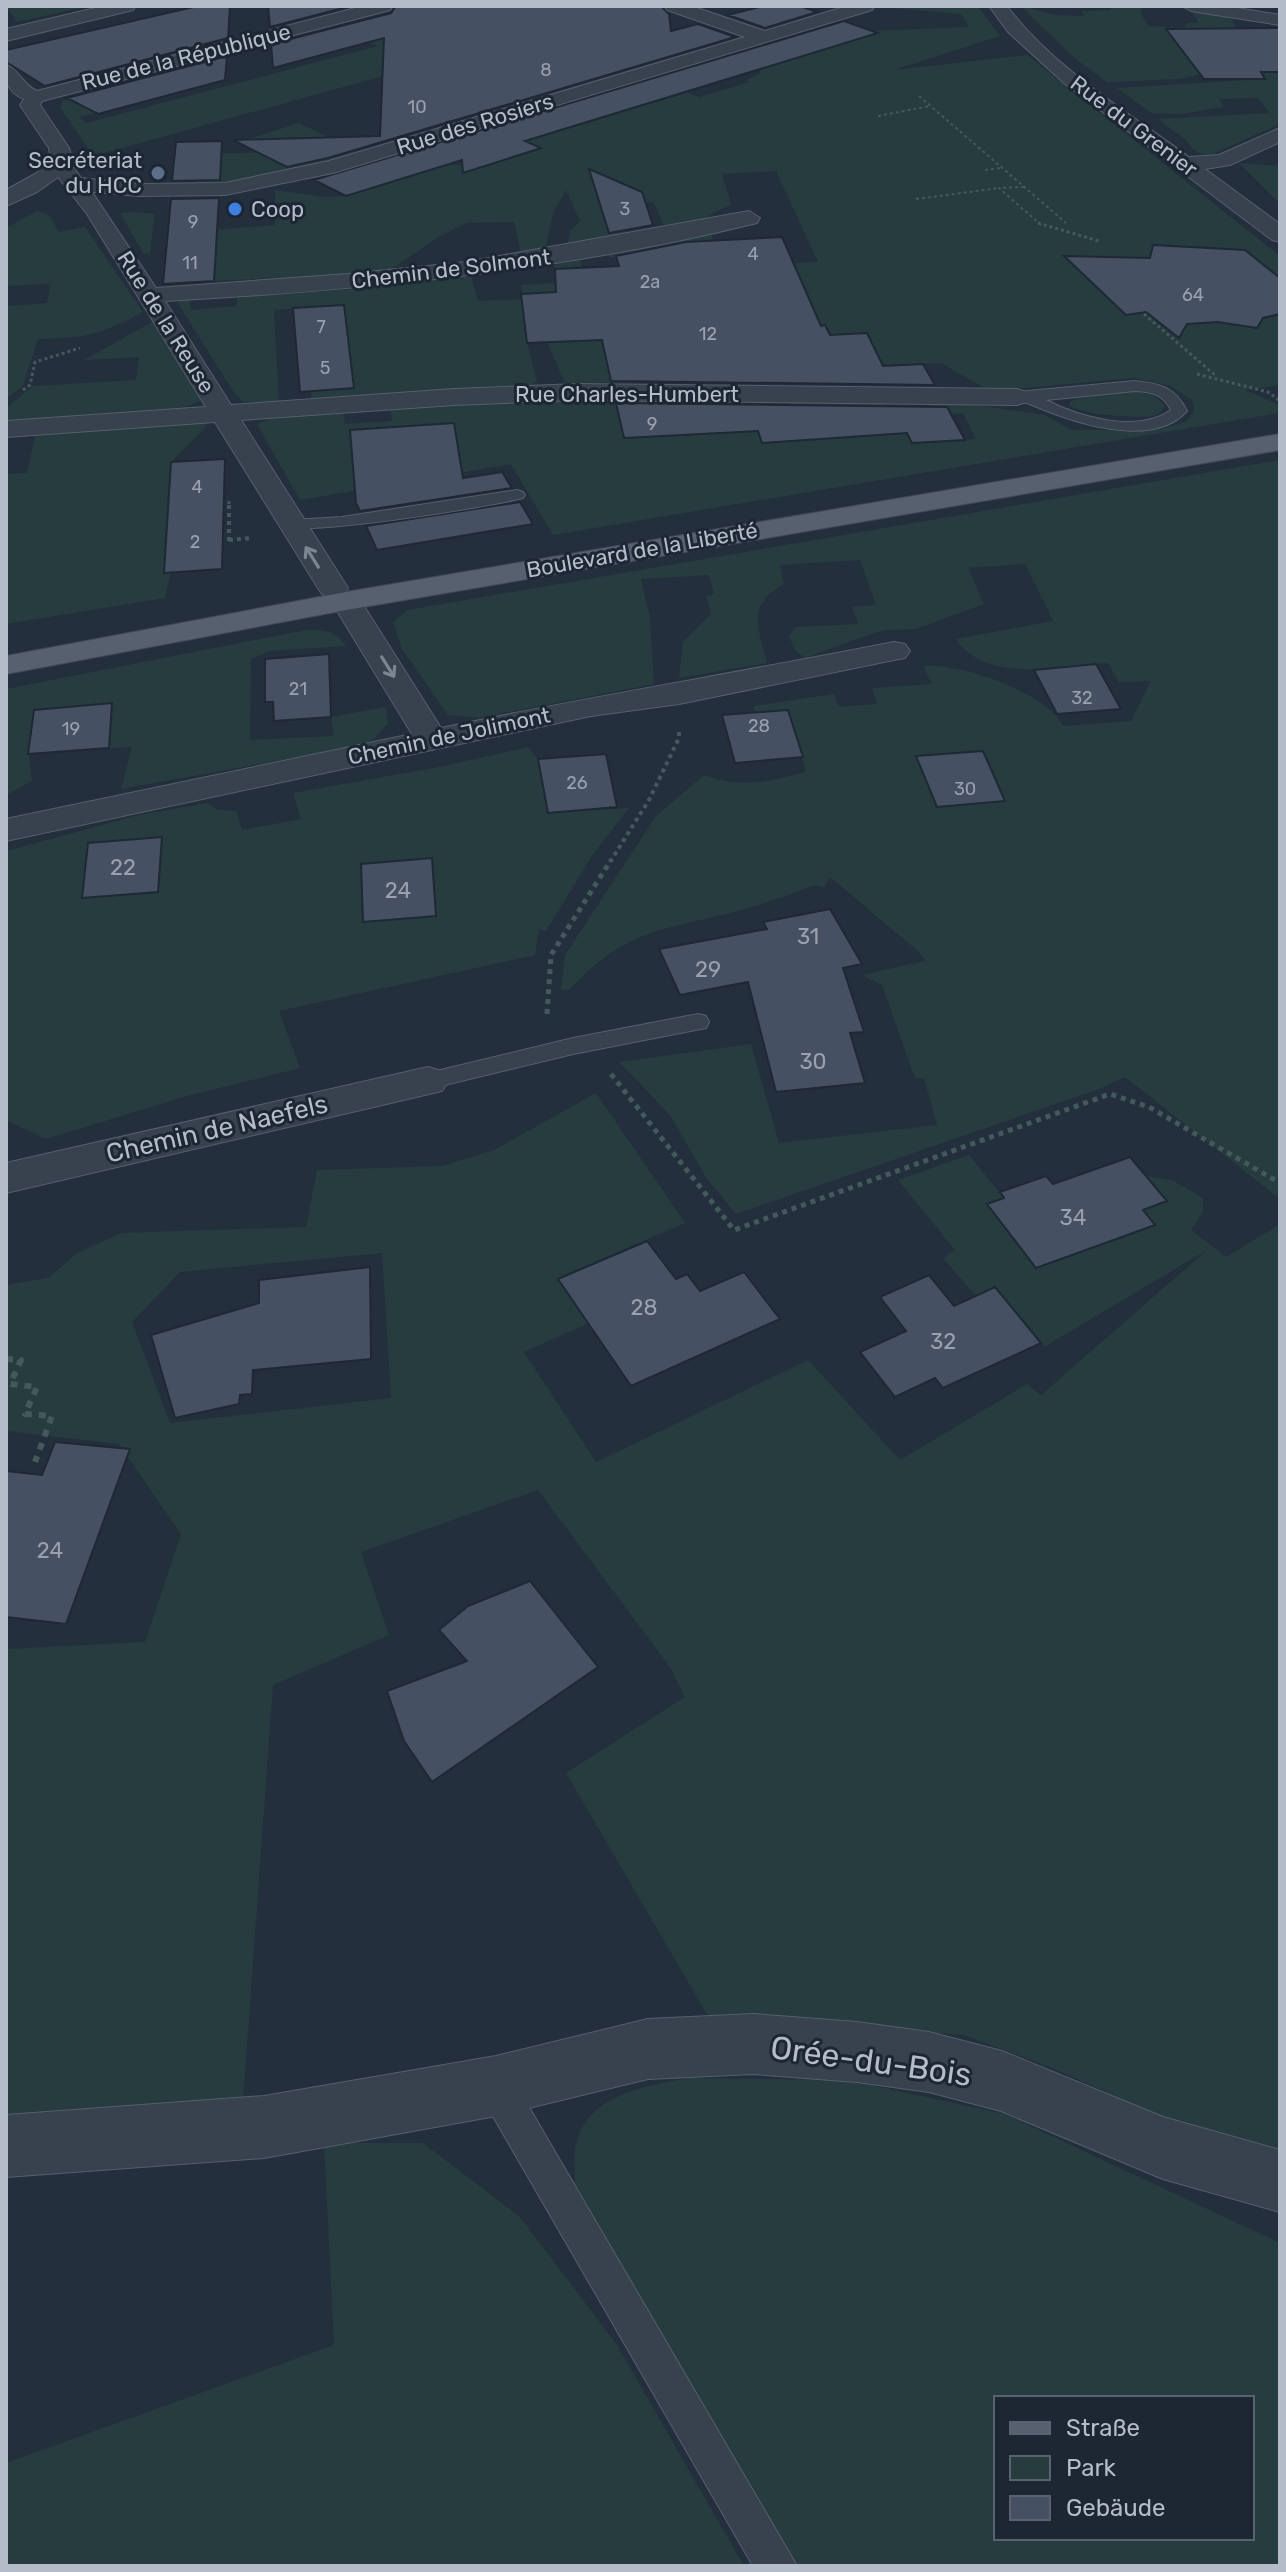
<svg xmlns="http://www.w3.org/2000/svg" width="1286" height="2572" font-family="Rubik,sans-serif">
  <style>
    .green { fill: #263c3f; fill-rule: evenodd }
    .building { fill: #455162; stroke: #1f2835; stroke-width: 2 }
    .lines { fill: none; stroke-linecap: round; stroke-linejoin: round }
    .service-casing { stroke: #565f6c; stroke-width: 2 }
    .minor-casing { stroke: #565f6c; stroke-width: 2 }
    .primary-casing { stroke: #414a57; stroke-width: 2 }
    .path-far4 { stroke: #44595c; stroke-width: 2; stroke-dasharray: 3 3; stroke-linecap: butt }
    .path-far3 { stroke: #44595c; stroke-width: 3; stroke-dasharray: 3 3; stroke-linecap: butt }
    .path-far2 { stroke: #44595c; stroke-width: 4; stroke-dasharray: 4 4; stroke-linecap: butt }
    .path-far1 { stroke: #44595c; stroke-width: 5; stroke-dasharray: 5 5; stroke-linecap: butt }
    .path { stroke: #44595c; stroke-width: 6; stroke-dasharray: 7 7; stroke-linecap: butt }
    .service { fill: #38414e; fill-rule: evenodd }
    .minor { fill: #38414e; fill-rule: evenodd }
    .primary { fill: #56606e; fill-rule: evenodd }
    .oneway { stroke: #7c8592 }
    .service-dot { fill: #5c6f8a; stroke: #1d2633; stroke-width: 3 }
    .shop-dot { fill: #3f7fe0; stroke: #1d2633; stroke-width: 3 }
    .labels { text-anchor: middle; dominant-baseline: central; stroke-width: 6; stroke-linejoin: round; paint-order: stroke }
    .far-number-label { font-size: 18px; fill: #98a1af }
    .far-street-label { font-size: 22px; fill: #b4bcc9; stroke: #1d2633 }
    .far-poi-label { font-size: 22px; fill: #b4bcc9; stroke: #1d2633; text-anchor: end }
    .number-label { font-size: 22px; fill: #98a1af }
    .street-label { font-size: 26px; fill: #b4bcc9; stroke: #1d2633 }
    .near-street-label { font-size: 32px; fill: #b4bcc9; stroke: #1d2633 }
  </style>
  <rect width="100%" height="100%" fill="#242f3e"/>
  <!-- green -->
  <path class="green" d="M 6,6 L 88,6 L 17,22 Z
    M 900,6 L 978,6 L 1000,36 L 894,70 L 1027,55 L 1280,256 L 1280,385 L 1245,390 L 1280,405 L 1280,413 L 553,535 L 511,464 L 300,500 L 257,424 L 279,416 L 343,412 L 345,424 L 392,421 L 390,408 L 556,399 L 742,401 L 742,413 L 752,416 L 762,442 L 790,413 L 789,401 L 884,403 L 891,417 L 899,417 L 912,443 L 976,439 L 963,413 L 936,415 L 931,403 L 982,406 L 1045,415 L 1071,430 L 1157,430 L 1185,422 L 1194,411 L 1192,400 L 1171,386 L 1134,378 L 990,391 L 941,363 L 885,366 C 870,346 836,348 825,325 L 804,326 L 686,367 L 686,382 L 565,383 L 547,342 L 527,343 L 537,381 L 531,386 L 311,400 L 311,391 L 354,387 L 344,305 L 274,310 L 279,401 L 243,402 L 233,391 L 177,302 L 190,300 L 191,310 L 237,306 L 237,296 L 341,290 L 471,276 L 478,301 L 523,299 L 521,285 L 558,283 L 554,265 L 580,260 L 583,273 L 680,254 L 610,257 L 604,252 L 710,231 L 723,267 L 818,262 L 776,171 L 722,174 L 731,204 L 701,220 L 664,225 L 653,202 L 645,203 L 624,217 L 627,233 L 567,244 L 571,230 L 580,221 L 566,190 L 553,213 L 545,251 L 521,253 L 514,222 L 467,223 L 440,236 L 387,272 L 214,281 L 216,230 L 275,225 L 275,190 L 325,197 L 346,196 L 408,177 L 431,165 L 468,165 L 513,136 L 581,124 L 633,108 L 675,88 L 700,97 L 749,82 L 746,80 L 759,74 L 762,68 L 846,32 L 969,27 L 961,14 L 892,8 Z
    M 1021,6 L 1054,15 L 1084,16 L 1082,11 L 1111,10 L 1109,6 L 1143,6 L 1140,13 L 1149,26 L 1184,28 L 1187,23 L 1199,23 L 1192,12 L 1196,10 L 1229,15 L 1237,29 L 1280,40 L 1280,124 L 1212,154 L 1200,154 L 1192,149 L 1186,140 L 1158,119 L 1270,113 L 1257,98 L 1219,99 L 1224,107 L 1181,114 L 1151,113 L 1117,88 L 1264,79 L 1261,72 L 1264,72 L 1207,73 L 1180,79 L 1107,82 L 1073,57 Z
    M 399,14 L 445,59 L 93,156 L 60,107 L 63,101 L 75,98 L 97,113 L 79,117 L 86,123 L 378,46 L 348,33 Z
    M 299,123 L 359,152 L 281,175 L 196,186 L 203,154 L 316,151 L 245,140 Z
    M 1239,163 L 1280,166 L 1280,204 Z
    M 37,211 L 49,215 L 59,232 L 85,227 L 143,312 C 98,336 88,337 38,339 L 23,386 L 6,399 L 6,306 L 47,303 L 50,284 L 6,286 L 6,228 Z
    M 135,212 L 155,214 L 150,254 L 143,253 L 120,213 Z
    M 152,322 L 202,400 L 182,409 L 6,422 L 6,408 L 33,386 L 136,380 L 139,357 L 84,360 Z
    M 1129,390 L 1153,395 L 1165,406 C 1162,410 1161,413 1155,415 C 1142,420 1081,414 1070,406 L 1070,402 L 1076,399 Z
    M 207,421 L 205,428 L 171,462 L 164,572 L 171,572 L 165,598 L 6,624 L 6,474 L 27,473 L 36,432 Z
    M 1280,460 L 1280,1199 L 1125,1077 L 1099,1089 L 736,1214 L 707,1179 L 670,1115 L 619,1062 L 751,1044 L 779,1143 L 937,1125 L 924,1078 L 915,1078 L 882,985 L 862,975 L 925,961 L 919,952 L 830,877 L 824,888 L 816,885 C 789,894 762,905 734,912 C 660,931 626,929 570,989 L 561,990 L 565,955 L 656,816 L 704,775 C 743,789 767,782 806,772 L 788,710 L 755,712 L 754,706 L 834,694 L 839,707 L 877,704 L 872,688 L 932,684 L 923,666 C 961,663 1046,692 1063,726 L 1131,721 L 1151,681 L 1119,682 L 1108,663 C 1063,667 985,684 956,639 L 1053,621 L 1025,564 L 968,568 L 984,604 L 916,629 L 886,630 L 862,637 L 805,658 L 796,651 L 789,637 L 795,627 L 858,624 L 852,607 L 876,605 L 860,560 L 780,565 L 784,584 C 746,605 758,626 767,663 L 679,678 L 683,642 L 711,614 L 706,596 L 714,594 L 709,575 L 641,579 L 650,618 L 654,684 L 478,718 L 448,715 L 402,649 L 393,622 L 407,610 Z
    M 306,630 C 324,630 335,630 346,646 L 269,651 L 251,659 L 250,740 L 334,736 L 331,717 L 386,707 L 388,723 L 374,739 L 354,747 L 121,789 L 132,747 L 109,748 L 112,703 L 34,710 L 29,754 L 32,781 L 6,795 L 6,689 Z
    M 528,747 L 538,759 L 548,813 L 629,808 L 593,854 L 546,931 L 539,929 L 535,955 L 279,1011 L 300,1068 L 187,1096 L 46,1139 L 6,1120 L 6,851 L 139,815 L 207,803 L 218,810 L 236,811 L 242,830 L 301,819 L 293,793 L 444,766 Z
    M 596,1093 L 685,1223 L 558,1278 L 589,1323 L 524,1352 L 596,1462 L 808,1360 L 900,1460 L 1027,1384 L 1041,1395 L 1207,1250 L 1044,1347 L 1023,1320 L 1004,1328 L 943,1258 L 955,1250 L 898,1180 L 969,1155 L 1004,1198 L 987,1204 L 1036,1268 L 1155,1225 L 1143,1210 L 1146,1176 L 1172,1180 L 1203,1198 L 1203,1212 L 1191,1230 L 1226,1257 L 1280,1224 L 1280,2150 L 1231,2148 L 1052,2068 L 964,2035 L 708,2016 L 566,1773 L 685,1697 L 670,1667 L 538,1490 L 361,1552 L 389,1635 L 273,1685 L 243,2102 L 6,2127 L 6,1649 L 145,1642 L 181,1534 L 119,1444 L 6,1431 L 6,1285 L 48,1278 L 77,1253 L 121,1233 L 306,1227 L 317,1170 L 442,1166 L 494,1150 ZM 382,1253 L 391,1398 L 170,1423 L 132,1322 L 180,1272 Z
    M 689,2078 L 847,2080 L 1005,2114 L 1280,2243 L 1280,2566 L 796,2566 L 575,2184 C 575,2171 573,2153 577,2141 C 591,2093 647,2086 689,2078 ZM 996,2398 L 1252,2398 L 1252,2538 L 996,2538 Z
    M 324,2143 L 423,2143 L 520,2217 L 617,2345 L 744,2566 L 6,2566 L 6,2463 L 334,2345 Z"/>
  <!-- building -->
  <path class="building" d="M 198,6 L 230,6 L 228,38 L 45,86 L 6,62 L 6,50 Z
    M 268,6 L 351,6 L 270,27 Z
    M 396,6 L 661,6 L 669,14 L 671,31 L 698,24 L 735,37 L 328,158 L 287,167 L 233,140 L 380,136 L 384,38 L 273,68 L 271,44 L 391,13 Z
    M 763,6 L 800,6 L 817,12 L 765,28 L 728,15 Z
    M 844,21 L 878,33 L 525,141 L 541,148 L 463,173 L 462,160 L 346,196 L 314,180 Z
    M 1277,28 L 1280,28 L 1280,72 L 1261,72 L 1265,79 L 1204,79 L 1166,29 Z
    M 227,56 L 225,80 L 98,114 L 67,98 Z
    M 222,141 L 220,180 L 172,181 L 176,142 Z
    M 589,169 L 642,192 L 653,225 L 609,233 Z
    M 219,198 L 214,281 L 163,284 L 171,199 Z
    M 782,237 L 821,326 L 825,325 L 830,335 L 867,333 L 883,366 L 923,364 L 935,385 L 611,381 L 602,340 L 527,343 L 521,294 L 556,292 L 555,269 L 619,266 L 616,256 L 686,242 Z
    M 1153,245 L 1245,250 L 1280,278 L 1280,314 L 1263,318 L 1257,328 L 1218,322 L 1187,324 L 1179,338 L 1146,312 L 1126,315 L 1064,256 L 1150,258 Z
    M 344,305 L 354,388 L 300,392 L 293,308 Z
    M 616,403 L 947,407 L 965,440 L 912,443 L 907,433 L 762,443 L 758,431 L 624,438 Z
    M 454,423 L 463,478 L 502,472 L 512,488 L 360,511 L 356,503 L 350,430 Z
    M 225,459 L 222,569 L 164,573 L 171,462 Z
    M 520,502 L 533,524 L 377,550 L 366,526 Z
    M 329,654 L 331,717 L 274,721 L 273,702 L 265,702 L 265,659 Z
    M 1096,664 L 1121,709 L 1057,714 L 1034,670 Z
    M 112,703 L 109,748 L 28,754 L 34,710 Z
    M 788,710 L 803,757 L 735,763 L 722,715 Z
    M 983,751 L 1005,801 L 937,807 L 916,756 Z
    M 606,754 L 617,807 L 548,813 L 538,759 Z
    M 162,837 L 158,892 L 82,898 L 88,843 Z
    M 432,858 L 436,916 L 363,922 L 361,864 Z
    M 830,909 L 862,964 L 843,968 L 864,1032 L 850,1033 L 865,1083 L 776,1092 L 748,982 L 680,995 L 659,949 L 767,929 L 763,922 Z
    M 1130,1157 L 1167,1201 L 1143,1210 L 1155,1225 L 1036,1268 L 987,1204 L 1004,1198 L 1000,1192 L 1046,1176 L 1053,1184 Z
    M 647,1241 L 676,1279 L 687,1274 L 700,1291 L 744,1272 L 780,1319 L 631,1386 L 558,1279 Z
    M 370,1267 L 371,1359 L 253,1370 L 252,1394 L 240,1395 L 239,1404 L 175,1418 L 151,1335 L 259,1303 L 259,1280 Z
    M 929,1275 L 954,1306 L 995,1287 L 1041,1343 L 943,1388 L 935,1378 L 895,1397 L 860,1352 L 906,1331 L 880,1297 Z
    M 55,1442 L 130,1449 L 66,1624 L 6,1617 L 6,1471 L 42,1475 Z
    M 530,1581 L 598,1667 L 432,1782 L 404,1741 L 387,1691 L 467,1661 L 439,1630 L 468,1606 Z"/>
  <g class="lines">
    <defs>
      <path id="service" d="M 1135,381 C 1161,384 1175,387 1187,411 C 1152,450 1072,422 1032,405 C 1024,401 1016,403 1009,397 L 1017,392 ZM 1135,391 C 1152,392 1163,394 1171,410 C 1137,434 1079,417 1046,400 Z
        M 517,490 L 523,492 L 525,495 L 523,498 C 493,506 298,538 284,525 L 292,520 L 342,517 Z
        M 698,1014 L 706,1016 L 709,1022 L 706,1028 L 573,1054 L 428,1089 L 420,1087 L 416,1081 L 420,1075 L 428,1073 L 573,1038 Z
        M 496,2068 L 509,2073 L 797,2566 L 753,2566 L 483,2099 L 478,2086 L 483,2073 Z"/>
      <path id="minor" d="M 104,6 L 136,6 L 133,10 L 6,41 L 6,29 Z
        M 363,6 L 393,6 L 390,10 L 42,101 L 40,105 L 69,148 L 72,159 L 67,167 L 74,168 L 81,178 L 138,184 L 225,183 L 329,161 L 745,37 L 667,10 L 664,6 L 691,6 L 765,31 L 847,6 L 875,6 L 872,10 L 333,173 L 225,195 L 138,196 L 92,192 L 156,288 L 348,274 L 466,262 L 749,211 L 760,218 L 757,223 C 563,271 363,290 165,301 L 231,405 L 454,389 L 578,384 L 1017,389 L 1026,392 L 1030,397 L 1026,402 L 1017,405 L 578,400 L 454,405 L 241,420 L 348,588 L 345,592 L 357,595 L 441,728 C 592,696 743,672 894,642 L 905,644 L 910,651 L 905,658 L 894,660 L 679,704 L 591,716 L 6,841 L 6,819 L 412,734 L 331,601 L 334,597 L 322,594 L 318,588 L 215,422 L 6,437 L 6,421 L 206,407 L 87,214 L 58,177 L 37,192 L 6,206 L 6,190 L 37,173 L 50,159 L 49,148 L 20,105 L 24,99 C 7,92 6,82 6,65 C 19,69 23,85 37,91 Z
        M 989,6 L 1007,6 C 1053,68 1128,112 1189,157 L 1219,155 L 1280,128 L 1280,142 L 1230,165 L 1205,169 L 1280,224 L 1280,242 L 1272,240 L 1064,83 L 1008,32 Z
        M 1182,6 L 1225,6 L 1280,15 L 1280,25 L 1191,11 Z
        M 428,1067 L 442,1071 L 448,1081 L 442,1091 L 6,1193 L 6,1163 Z
        M 753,2014 L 857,2022 L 929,2032 L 1002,2051 L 1163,2117 L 1280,2150 L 1280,2212 L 1163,2179 L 1001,2111 L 929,2092 L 857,2082 L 753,2074 L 648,2079 L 496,2116 L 264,2158 L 6,2177 L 6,2115 L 264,2096 L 496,2056 L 648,2019 Z"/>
      <path id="primary" d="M 1280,434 L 1280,450 L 346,610 L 6,674 L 6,656 L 346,592 Z"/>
    </defs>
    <!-- service casing -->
    <use href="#service" class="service-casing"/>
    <!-- minor casing -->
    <use href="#minor" class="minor-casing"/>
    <!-- primary casing -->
    <use href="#primary" class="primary-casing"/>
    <!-- path-far4 -->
    <path class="path-far4" d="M 919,96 L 1066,223
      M 878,116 L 930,106
      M 985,170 L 1001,168
      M 1024,187 L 999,188 L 1041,225
      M 916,199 L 999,188"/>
    <!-- path-far3 -->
    <path class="path-far3" d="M 1038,223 L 1099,241
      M 1144,314 L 1216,376
      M 1197,374 L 1268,392 L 1280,401
      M 23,390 L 30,385 L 35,362 L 80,348
      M 229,501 L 229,507"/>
    <!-- path-far2 -->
    <path class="path-far2" d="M 229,505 L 229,544
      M 229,540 L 252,538
      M 610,862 L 649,800 L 679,738 L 679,731"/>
    <!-- path-far1 -->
    <path class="path-far1" d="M 547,1014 L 551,955 L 611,860
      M 611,1074 L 734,1230 L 1110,1094 L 1149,1107 L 1280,1183"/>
    <!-- path -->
    <path class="path" d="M 6,1359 L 21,1360 L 10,1384 L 37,1387 L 25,1414 L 52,1416 L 35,1462"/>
    <!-- service -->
    <use href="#service" class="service"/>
    <!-- minor -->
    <use href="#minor" class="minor"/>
    <!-- primary -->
    <use href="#primary" class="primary"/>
  </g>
  <!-- one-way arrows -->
  <defs><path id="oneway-shaft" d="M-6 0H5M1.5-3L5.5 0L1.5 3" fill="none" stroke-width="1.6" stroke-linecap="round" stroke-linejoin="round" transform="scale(2)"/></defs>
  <g class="oneway">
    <use href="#oneway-shaft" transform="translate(312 557) rotate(-122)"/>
    <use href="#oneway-shaft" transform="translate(388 667) rotate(58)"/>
  </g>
  <!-- markers -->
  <circle class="service-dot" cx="158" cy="173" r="8"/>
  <circle class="shop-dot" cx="235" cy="209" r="8"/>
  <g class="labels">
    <!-- far-number labels -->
    <g class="far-number-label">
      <text x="546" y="70">8</text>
      <text x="417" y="107">10</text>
      <text x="625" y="209">3</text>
      <text x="193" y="222">9</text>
      <text x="753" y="254">4</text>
      <text x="190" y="263">11</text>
      <text x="650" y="282">2a</text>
      <text x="1193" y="295">64</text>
      <text x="321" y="327">7</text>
      <text x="708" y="334">12</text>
      <text x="325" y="368">5</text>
      <text x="652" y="424">9</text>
      <text x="197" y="487">4</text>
      <text x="195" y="542">2</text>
      <text x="298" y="689">21</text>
      <text x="1082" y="698">32</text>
      <text x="759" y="726">28</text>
      <text x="71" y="729">19</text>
      <text x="577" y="783">26</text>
      <text x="965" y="789">30</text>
    </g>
    <!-- far-street labels -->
    <g class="far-street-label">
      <text transform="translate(186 57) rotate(-14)">Rue de la République</text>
      <text transform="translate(475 124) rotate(-17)">Rue des Rosiers</text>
      <text transform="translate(1134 126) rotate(37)">Rue du Grenier</text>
      <text transform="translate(451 269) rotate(-7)">Chemin de Solmont</text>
      <text transform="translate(166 322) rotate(58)">Rue de la Reuse</text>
      <text x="627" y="394">Rue Charles-Humbert</text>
      <text transform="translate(642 550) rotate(-10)">Boulevard de la Liberté</text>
      <text transform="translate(449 736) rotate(-12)">Chemin de Jolimont</text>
    </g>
    <!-- far-poi labels -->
    <g class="far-poi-label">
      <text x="142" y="160">Secréteriat<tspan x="142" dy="25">du HCC</tspan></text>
      <text x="251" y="209" text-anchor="start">Coop</text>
    </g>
    <!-- number labels -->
    <g class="number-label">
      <text x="123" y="867">22</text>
      <text x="398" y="890">24</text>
      <text x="808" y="936">31</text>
      <text x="708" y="969">29</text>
      <text x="813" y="1061">30</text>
      <text x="1073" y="1217">34</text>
      <text x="644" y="1307">28</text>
      <text x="943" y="1341">32</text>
      <text x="50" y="1550">24</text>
    </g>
    <!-- street labels -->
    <g class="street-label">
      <text transform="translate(217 1129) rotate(-13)">Chemin de Naefels</text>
    </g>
    <!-- near-street labels -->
    <g class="near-street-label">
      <text transform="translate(871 2061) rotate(8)">Orée-du-Bois</text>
    </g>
  </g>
  <!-- border -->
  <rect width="1286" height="2572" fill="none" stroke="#b4bcc9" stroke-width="16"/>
  <!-- legend -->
  <rect x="994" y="2396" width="260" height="144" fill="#1d2633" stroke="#59626f" stroke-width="2"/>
  <rect x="1010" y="2422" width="40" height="12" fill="#56606e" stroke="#59626f" stroke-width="2"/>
  <text x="1066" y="2436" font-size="24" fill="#b4bcc9">Straße</text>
  <rect x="1010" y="2456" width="40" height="24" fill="#263c3f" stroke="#59626f" stroke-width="2"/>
  <text x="1066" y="2476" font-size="24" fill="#b4bcc9">Park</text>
  <rect x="1010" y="2496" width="40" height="24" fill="#455162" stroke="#59626f" stroke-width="2"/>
  <text x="1066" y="2516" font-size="24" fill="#b4bcc9">Gebäude</text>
</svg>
